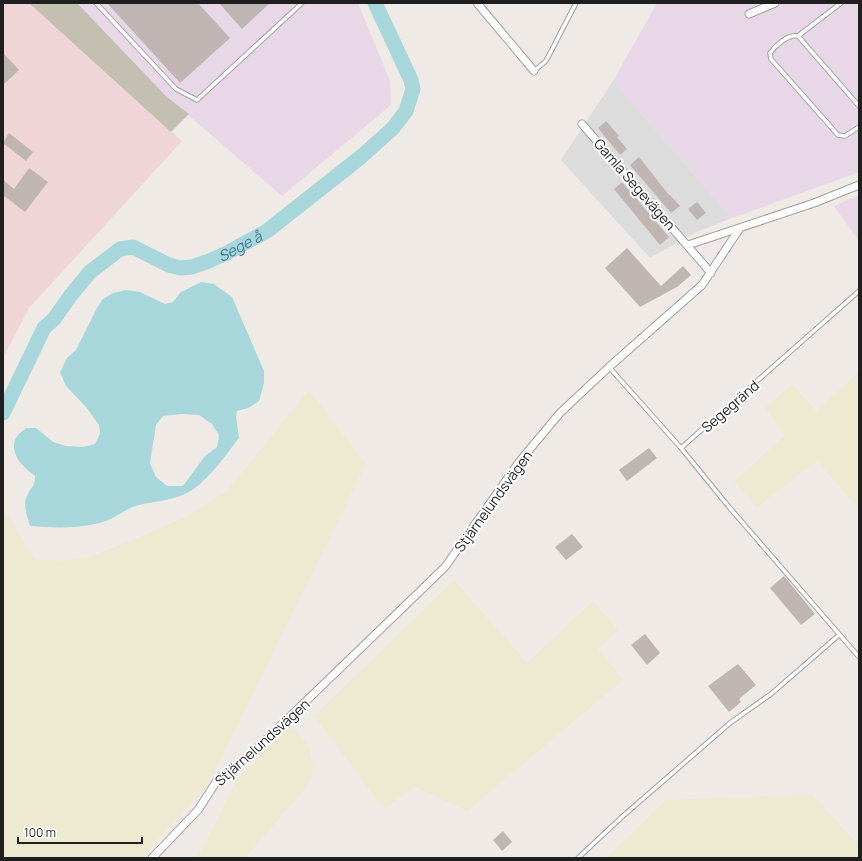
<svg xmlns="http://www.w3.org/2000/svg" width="862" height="861" font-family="Manrope,sans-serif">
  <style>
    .residential { fill: #dddcdc }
    .commercial { fill: #efd5d8 }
    .industrial { fill: #e8d7e7 }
    .construction { fill: #c3c0b1 }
    .farmland { fill: #edead1 }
    .water { fill: #a7d7db; fill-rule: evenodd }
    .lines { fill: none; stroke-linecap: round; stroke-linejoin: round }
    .river { stroke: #a7d7db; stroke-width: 15 }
    .building { fill: #bfb5b2 }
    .service-casing { stroke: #a0a0a0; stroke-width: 5.5 }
    .minor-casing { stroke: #a0a0a0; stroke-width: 9 }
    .service { stroke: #fff; stroke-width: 3.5 }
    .minor { stroke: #fff; stroke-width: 7 }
    .labels { text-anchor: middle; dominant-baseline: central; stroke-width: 4; stroke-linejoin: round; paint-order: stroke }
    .street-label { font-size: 14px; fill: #1f1f1f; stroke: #fff }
    .water-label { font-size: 15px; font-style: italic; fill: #467993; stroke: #fff }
  </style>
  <rect width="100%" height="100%" fill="#efeae5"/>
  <!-- residential -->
  <path class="residential" d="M 613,81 L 732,218 L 694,233 L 650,258 L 561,160 Z"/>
  <!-- commercial -->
  <path class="commercial" d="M 3,3 L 29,3 L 182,141 L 29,308 L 3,358 Z"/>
  <!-- industrial -->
  <path class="industrial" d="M 77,3 L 358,3 L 390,81 L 391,105 L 282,196 L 167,97 Z
    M 657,3 L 859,3 L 859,172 L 732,218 L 613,81 Z
    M 859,195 L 859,241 L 834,206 Z"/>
  <!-- construction -->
  <path class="construction" d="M 29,3 L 77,3 L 167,97 L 189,114 L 171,132 Z"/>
  <!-- farmland -->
  <path class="farmland" d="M 859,372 L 859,509 L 817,461 L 757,507 L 734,482 L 785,435 L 765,408 L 792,384 L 816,411 Z
    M 309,390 L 366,464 L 207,786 L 141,858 L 3,858 L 3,508 L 35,559 L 63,561 L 91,556 L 130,541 L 186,517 L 227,491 Z
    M 454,580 L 527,663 L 593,601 L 618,630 L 598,649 L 623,680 L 467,811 L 415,787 L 384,809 L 314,716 Z
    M 286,729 L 294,729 L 307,743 L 313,764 L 312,776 L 303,791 L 245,858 L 197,858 L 217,820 L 235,782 L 273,741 Z
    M 813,795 L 859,846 L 859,858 L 606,858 L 666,800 Z"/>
  <!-- water -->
  <path class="water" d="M 201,282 L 214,284 L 232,297 L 264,371 L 264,383 L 259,401 L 248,408 L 237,411 L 236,416 L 239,438 C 225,456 211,477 192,490 C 178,500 155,501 139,505 C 127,508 117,517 106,521 C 81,529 56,528 30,526 C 27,516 22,503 28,494 C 32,486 35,486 35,476 C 24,468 10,455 15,440 C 17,435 22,431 26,428 L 36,428 L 53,442 L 66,446 L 83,447 L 95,444 L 100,434 L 99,425 L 86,407 L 66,386 L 60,372 L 67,358 L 76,350 L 97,308 L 103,299 L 113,293 L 126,290 L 140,292 L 165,304 L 173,302 L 181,292 ZM 181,414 L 199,415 L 212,424 L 219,435 L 217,447 L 205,456 L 183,486 L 167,486 L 156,477 L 150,463 L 156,425 L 163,416 Z"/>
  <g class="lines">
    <!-- river -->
    <path class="river" id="s1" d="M 3,413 L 44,328 L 54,319 L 71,295 L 90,272 L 120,249 L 133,247 L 169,265 L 180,268 L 192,267 L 209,261 L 225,254 L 267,231 L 362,156 L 393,128 L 406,111 L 413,89 L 411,80 L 375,3"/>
  </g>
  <!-- building -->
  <path class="building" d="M 107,3 L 198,3 L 230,38 L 180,83 Z
    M 219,3 L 270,3 L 242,29 Z
    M 3,53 L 19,70 L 3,85 Z
    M 606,121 L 619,136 L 617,137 L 627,149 L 620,155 L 598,128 Z
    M 9,133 L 33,152 L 26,161 L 3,143 Z
    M 639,157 L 669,195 L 670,195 L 680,206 L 671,213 L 630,165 Z
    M 29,168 L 48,182 L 25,212 L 3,195 L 3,180 L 14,189 Z
    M 622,182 L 669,237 L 660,245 L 614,189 Z
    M 697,202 L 706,213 L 697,220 L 688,209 Z
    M 627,248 L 661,286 L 683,266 L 691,275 L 677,287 L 640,307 L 605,268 Z
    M 649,448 L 657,458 L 627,481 L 619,470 Z
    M 572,534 L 583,547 L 566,560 L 555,547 Z
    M 784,576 L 815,614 L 801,625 L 770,588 Z
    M 645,634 L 660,653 L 647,665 L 631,645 Z
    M 738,664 L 756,685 L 739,699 L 741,702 L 729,712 L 708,686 Z
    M 503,831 L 512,842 L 502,851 L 493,840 Z"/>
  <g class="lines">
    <defs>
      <path id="service" d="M 96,3 L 176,89 L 197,100 L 302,3
        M 798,36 L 841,3
        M 534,71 L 546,61 L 576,3
        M 859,106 L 798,36 C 788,34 776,45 770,53 L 771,59 L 838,135 L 845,136 L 859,127
        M 609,367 L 681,448 L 859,291
        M 681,448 L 729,507 L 859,657
        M 578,858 L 623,816 L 730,723 L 771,694 L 839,635"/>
      <path id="minor" d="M 477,3 L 534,71
        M 749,14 L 775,3
        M 582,124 L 711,273
        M 688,245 L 814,203 L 859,185
        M 152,858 L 198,810 L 218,779 L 245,760 L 445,567 L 519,462 L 560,413 L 609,367 L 702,285 L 740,228"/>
    </defs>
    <!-- service casing -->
    <use href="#service" class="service-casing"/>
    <!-- minor casing -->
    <use href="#minor" class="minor-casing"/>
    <!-- service -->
    <use href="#service" class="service"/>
    <!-- minor -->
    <use href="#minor" class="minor"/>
  </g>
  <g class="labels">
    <!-- street labels -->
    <g class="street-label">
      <text transform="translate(635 184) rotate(49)">Gamla Segevägen</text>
      <text transform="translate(730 406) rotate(-41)">Segegränd</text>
      <text transform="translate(493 501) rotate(-54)">Stjärnelundsvägen</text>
      <text transform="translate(262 742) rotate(-42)">Stjärnelundsvägen</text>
    </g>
    <!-- water labels -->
    <g class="water-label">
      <text stroke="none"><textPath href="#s1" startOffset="334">Sege å</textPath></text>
    </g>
  </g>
  <!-- border -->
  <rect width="862" height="861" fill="none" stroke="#1f1f1f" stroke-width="8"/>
  <!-- scale -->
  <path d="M18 837v6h124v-6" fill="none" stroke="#1f1f1f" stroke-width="2"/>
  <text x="24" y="837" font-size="12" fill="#1f1f1f" stroke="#ffffff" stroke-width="3" paint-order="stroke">100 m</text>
</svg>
